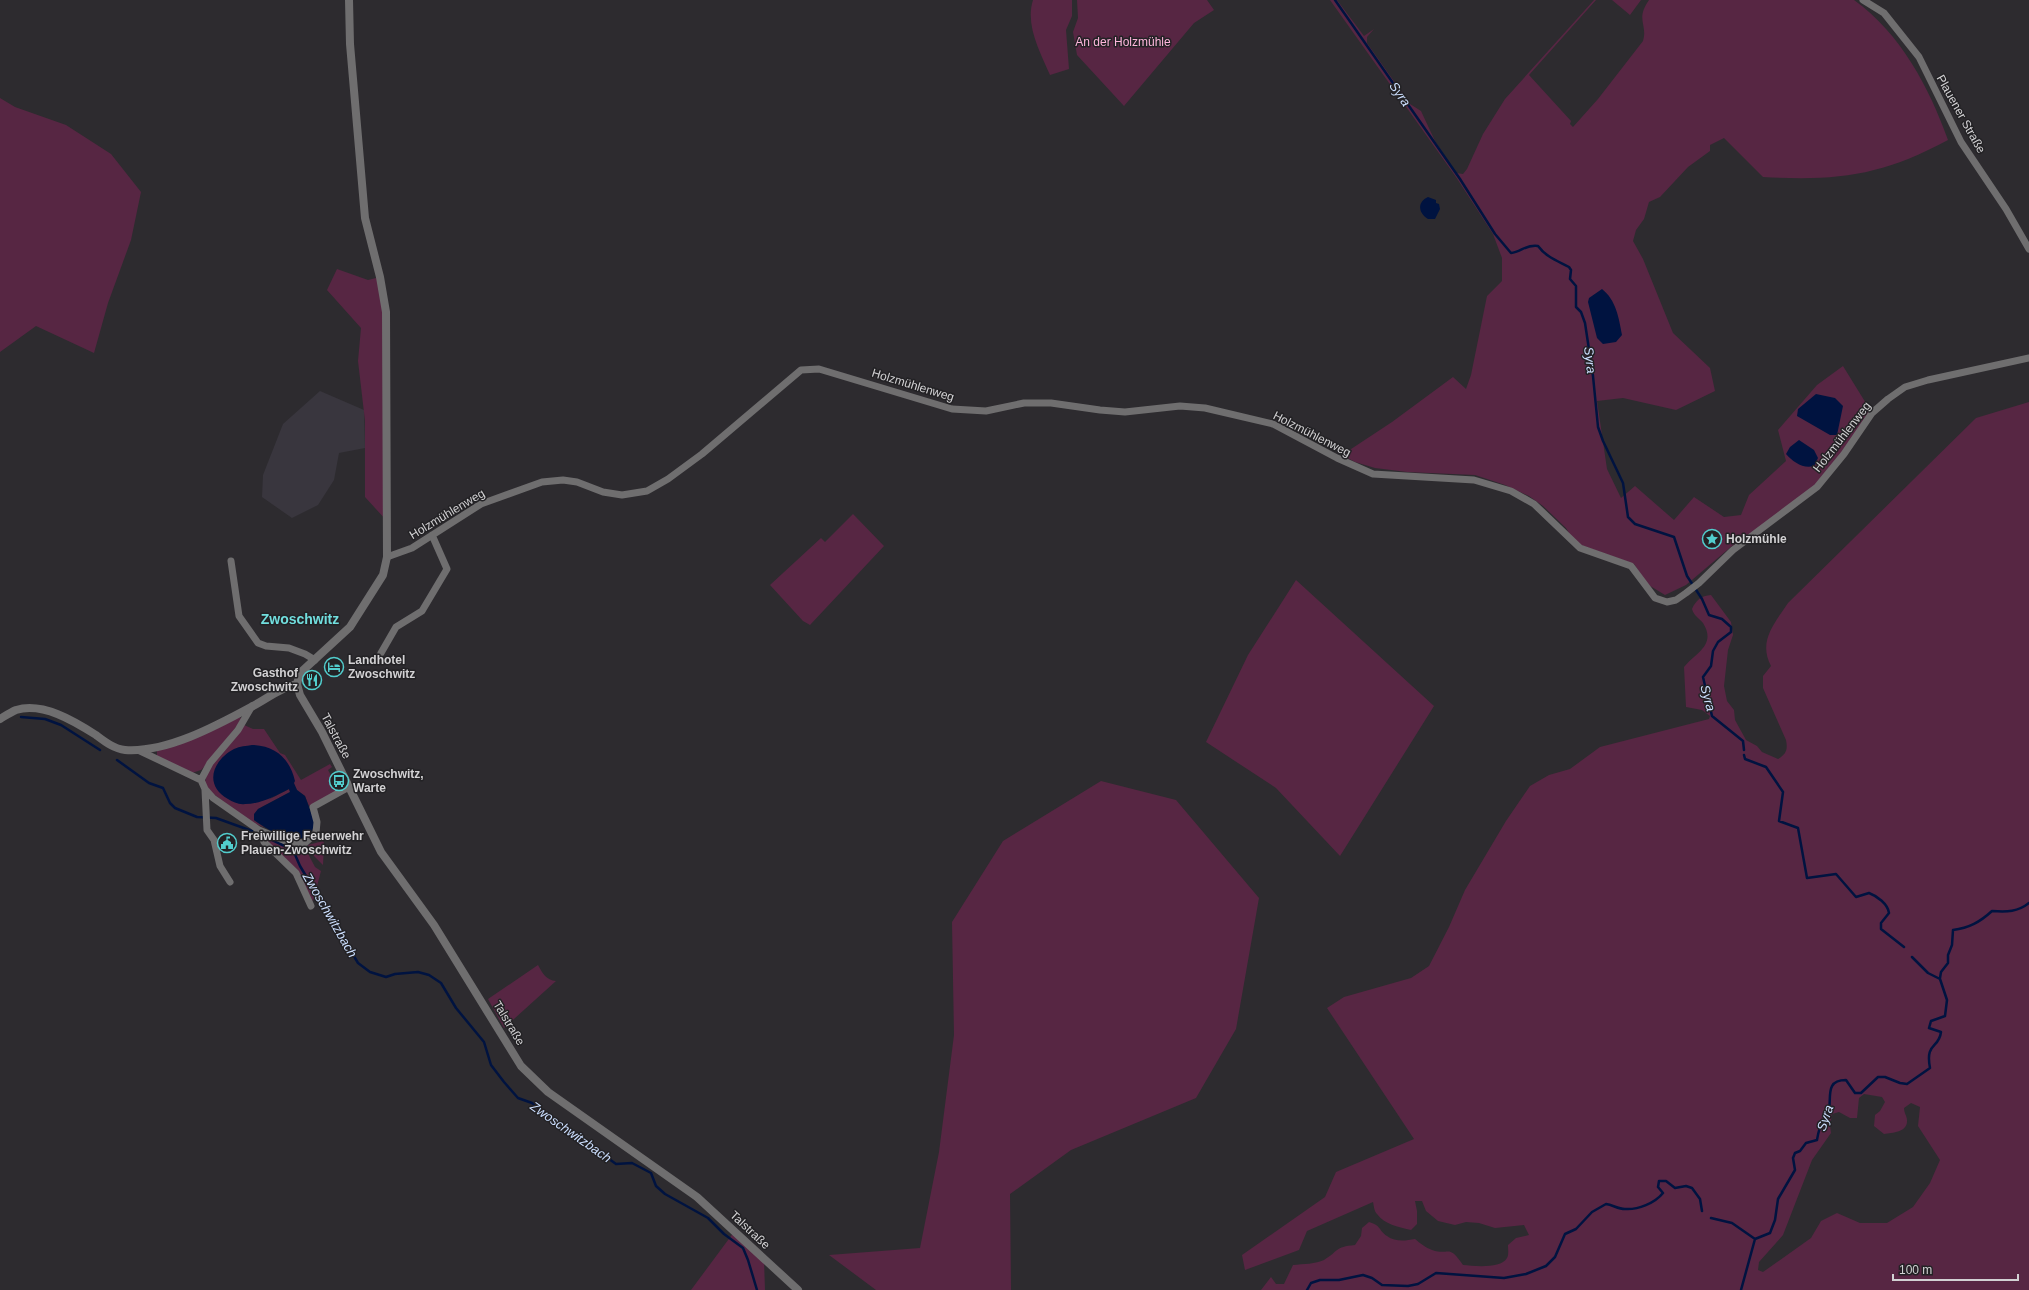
<svg xmlns="http://www.w3.org/2000/svg" width="2029" height="1290" font-family="Arial,sans-serif">
  <style>
    .built { fill: #39363e }
    .green { fill: #572643; fill-rule: evenodd }
    .water { fill: #001340 }
    .lines { fill: none; stroke-linecap: round; stroke-linejoin: round }
    .stream { stroke: #001340; stroke-width: 2.5 }
    .minor { stroke: #6f6e6f; stroke-width: 7 }
    .tertiary { stroke: #6f6e6f; stroke-width: 8 }
    .labels { text-anchor: middle; dominant-baseline: central; stroke-width: 3; stroke-linejoin: round; paint-order: stroke }
    .park-label { font-size: 12px; fill: #fdb5db; stroke: #232225 }
    .street-label { font-size: 12px; fill: #d2d1d3; stroke: #232225 }
    .poi-label { font-size: 12px; font-weight: bold; fill: #d2d1d3; stroke: #232225; text-anchor: start }
    .water-label { font-size: 13px; font-style: italic; fill: #ccdfff; stroke: #232225 }
    .quarter-label { font-size: 14px; font-weight: bold; fill: #71dede; stroke: #232225 }
  </style>
  <rect width="100%" height="100%" fill="#2d2b2f"/>
  <!-- built -->
  <path class="built" d="M 320,391 L 364,410 L 365,448 L 339,453 L 334,480 L 318,505 L 292,518 L 262,497 L 263,475 L 283,424 Z"/>
  <!-- green -->
  <path class="green" d="M 1033,0 L 1072,0 L 1072,16 L 1066,30 L 1069,69 L 1050,75 C 1040,52 1025,25 1033,0 Z
    M 1077,0 L 1207,0 L 1214,10 L 1194,23 L 1124,106 L 1077,55 L 1073,32 L 1078,18 Z
    M 1330,0 L 1337,0 L 1364,36 L 1374,29 L 1367,37 L 1367,43 L 1410,104 L 1421,111 L 1435,141 L 1456,173 L 1463,174 L 1467,169 L 1483,134 L 1505,99 L 1594,0 L 1596,0 L 1529,75 L 1571,121 L 1570,124 L 1573,127 L 1598,99 L 1643,41 C 1648,24 1635,20 1649,0 L 1854,0 C 1901,34 1929,87 1948,140 C 1881,176 1838,181 1763,177 L 1724,138 L 1710,145 L 1710,151 L 1688,167 L 1660,197 L 1649,202 L 1644,219 L 1636,230 L 1633,241 L 1643,259 L 1673,333 L 1710,368 L 1715,391 L 1676,410 L 1623,398 L 1597,401 L 1607,469 L 1621,498 L 1635,486 L 1674,520 L 1694,497 L 1724,517 L 1741,515 L 1749,495 L 1786,461 L 1778,430 L 1817,385 L 1843,366 L 1872,413 L 1817,487 L 1732,546 L 1686,585 L 1665,595 L 1647,584 L 1634,564 L 1575,543 L 1566,528 L 1543,506 L 1529,496 L 1505,485 L 1475,475 L 1407,472 L 1375,468 L 1355,462 L 1342,455 L 1392,422 L 1453,377 L 1466,389 L 1471,375 L 1487,296 L 1502,281 L 1502,258 L 1493,234 L 1456,177 Z
    M 1612,0 L 1641,0 L 1630,15 Z
    M 0,98 L 15,107 L 66,125 L 111,154 L 141,192 L 131,240 L 108,303 L 94,353 L 36,326 L 0,352 Z
    M 337,269 L 368,280 L 380,277 L 386,312 L 386,520 L 365,497 L 365,421 L 358,361 L 361,328 L 327,290 Z
    M 2029,402 L 2029,1290 L 1261,1290 L 1271,1277 L 1276,1284 L 1284,1284 L 1293,1265 C 1303,1264 1316,1264 1324,1260 C 1339,1251 1334,1247 1355,1245 L 1361,1236 L 1362,1228 L 1369,1222 C 1382,1226 1378,1230 1387,1236 C 1395,1242 1405,1241 1415,1239 C 1420,1243 1426,1248 1432,1250 C 1450,1256 1448,1243 1463,1265 C 1474,1266 1501,1269 1507,1258 C 1509,1255 1508,1248 1508,1245 L 1516,1238 L 1529,1235 L 1524,1225 L 1495,1228 L 1479,1223 L 1466,1222 L 1455,1225 L 1438,1221 L 1426,1211 L 1422,1201 L 1415,1201 L 1417,1211 L 1417,1224 L 1411,1230 C 1399,1227 1385,1225 1377,1214 C 1374,1211 1374,1206 1373,1202 L 1307,1231 L 1299,1250 L 1245,1270 L 1242,1255 L 1325,1197 L 1336,1172 L 1414,1139 L 1327,1008 L 1344,997 L 1411,978 L 1429,966 L 1449,927 L 1465,890 L 1506,821 L 1530,786 L 1549,775 L 1570,769 L 1600,747 L 1709,719 L 1710,716 L 1702,710 L 1686,707 L 1684,667 C 1695,653 1717,645 1703,623 C 1699,618 1694,616 1692,609 C 1696,600 1701,596 1711,595 L 1731,622 L 1733,635 L 1728,650 L 1724,686 L 1727,701 L 1734,710 L 1735,720 L 1746,740 L 1757,746 L 1762,752 L 1778,759 C 1786,754 1788,750 1786,740 L 1763,688 L 1763,676 L 1771,666 C 1758,641 1774,624 1788,603 L 1976,418 ZM 1864,1094 L 1882,1097 L 1885,1102 L 1880,1111 L 1875,1115 L 1874,1126 L 1884,1134 C 1893,1133 1908,1132 1907,1120 C 1907,1116 1904,1113 1904,1108 L 1911,1103 L 1920,1107 L 1918,1126 L 1940,1160 L 1930,1183 L 1913,1207 L 1887,1223 L 1860,1223 L 1837,1213 L 1821,1221 L 1811,1238 L 1763,1272 L 1758,1270 L 1759,1262 L 1783,1235 L 1812,1160 L 1831,1133 L 1830,1126 L 1832,1114 L 1839,1112 L 1850,1118 L 1857,1118 L 1859,1098 Z
    M 853,514 L 884,546 L 810,625 L 803,621 L 770,585 L 821,538 L 825,542 Z
    M 1296,580 L 1434,706 L 1340,856 L 1276,788 L 1206,742 L 1248,655 Z
    M 239,717 L 241,718 L 240,722 L 204,767 L 201,770 L 192,773 L 157,756 L 157,751 Z
    M 244,725 L 253,729 L 264,729 L 280,753 L 285,755 L 301,780 L 330,764 L 332,767 L 328,770 L 339,790 L 309,806 L 305,796 L 297,790 L 293,783 L 268,800 L 289,789 L 290,792 L 258,809 L 254,820 L 265,828 L 251,822 L 208,790 L 205,782 L 208,769 Z
    M 1101,781 L 1176,800 L 1259,898 L 1236,1029 L 1196,1098 L 1071,1150 L 1010,1194 L 1011,1290 L 876,1290 L 829,1255 L 920,1248 L 939,1152 L 954,1035 L 952,922 L 1003,841 Z
    M 266,836 L 285,845 L 304,846 L 315,867 L 321,871 L 313,901 L 266,839 Z
    M 323,841 L 324,843 L 323,865 L 314,856 L 308,845 Z
    M 538,965 C 543,974 546,980 556,981 L 504,1028 L 488,999 Z
    M 734,1232 L 764,1260 L 765,1290 L 691,1290 Z"/>
  <!-- water -->
  <path class="water" d="M 1428,197 L 1436,200 L 1436,203 L 1439,204 L 1440,209 L 1435,219 L 1428,219 C 1418,213 1417,202 1428,197 Z
    M 1602,289 C 1616,300 1619,318 1622,335 L 1616,342 L 1603,344 L 1597,338 L 1588,302 L 1589,298 Z
    M 1816,394 L 1835,398 L 1843,406 L 1837,435 L 1830,435 L 1797,416 L 1798,409 Z
    M 1799,440 L 1814,450 L 1818,458 L 1814,466 C 1803,469 1793,462 1786,454 L 1790,447 Z
    M 252,745 C 276,746 290,759 295,781 L 294,783 L 297,790 L 305,796 L 315,823 C 306,854 271,832 254,820 L 254,814 L 258,809 L 290,792 L 289,789 C 275,796 261,804 245,804 C 239,805 233,802 228,799 C 203,785 213,760 234,749 C 240,746 246,746 252,745 Z"/>
  <g class="lines">
    <!-- stream -->
    <path class="stream" d="M 1335,0 L 1460,179 L 1495,234 L 1511,253 C 1521,252 1526,244 1538,246 C 1546,257 1558,261 1569,267 L 1571,270 L 1570,279 L 1576,286 L 1576,307 L 1581,312 L 1585,323 L 1593,376 L 1598,427 L 1603,441 L 1623,483 L 1628,517 L 1635,524 L 1674,537 L 1687,576 L 1702,599 L 1709,615 L 1722,619 L 1731,627 L 1731,632 L 1718,642 L 1713,651 L 1711,666 L 1703,677 L 1712,716 L 1743,741 L 1744,750
      M 21,717 L 45,719 L 61,725 L 100,750
      M 1744,755 L 1745,759 L 1766,767 L 1783,792 L 1779,821 L 1798,828 L 1807,878 L 1836,874 L 1856,897 L 1869,893 C 1877,896 1888,904 1889,913 L 1881,923 L 1881,929 L 1904,947
      M 117,760 L 149,783 L 163,788 L 170,803 L 175,808 L 197,817 L 216,818 L 252,831
      M 268,838 L 293,850 L 300,866 L 358,963 L 370,972 L 386,977 L 395,974 L 418,972 L 429,975 L 441,983 L 456,1008 L 484,1042 L 491,1065 L 504,1082 L 518,1098 L 532,1103 L 616,1164 L 632,1163 L 651,1173 L 656,1186 L 665,1194 L 708,1218 L 724,1234 L 743,1248 L 748,1260 L 757,1290
      M 1940,978 L 1941,972 L 1948,963 L 1948,955 L 1952,945 L 1953,930 C 1969,928 1980,922 1992,911 C 2007,912 2018,912 2029,903
      M 1711,1218 L 1732,1223 L 1755,1239
      M 1307,1290 L 1311,1283 L 1320,1280 L 1339,1280 L 1363,1275 L 1372,1278 L 1382,1285 L 1408,1286 L 1418,1284 L 1436,1273 L 1504,1278 L 1526,1274 L 1546,1266 L 1555,1257 L 1565,1234 L 1576,1229 L 1592,1212 L 1606,1204 C 1613,1205 1618,1209 1625,1209 C 1638,1210 1655,1203 1663,1193 L 1658,1187 L 1659,1181 L 1666,1181 L 1675,1188 L 1686,1186 L 1692,1188 L 1700,1199 L 1702,1211
      M 1741,1290 L 1755,1239 L 1770,1233 L 1775,1220 L 1778,1199 L 1795,1170 L 1793,1158 L 1795,1153 L 1800,1151 L 1806,1143 L 1817,1140 C 1818,1134 1819,1127 1823,1122 C 1824,1120 1828,1117 1828,1114 C 1833,1100 1823,1080 1846,1080 L 1855,1093 L 1861,1093 L 1878,1077 L 1885,1077 L 1900,1083 L 1907,1084 L 1930,1068 C 1925,1042 1939,1049 1941,1032 L 1929,1028 L 1931,1021 L 1945,1016 L 1947,1000 L 1940,979 L 1928,973 L 1912,957"/>
    <!-- minor -->
    <path class="minor" d="M 1863,0 L 1884,13 L 1919,57 L 1961,142 L 2006,209 L 2029,249
      M 387,557 L 412,548 L 481,504 L 542,482 L 563,480 L 577,482 L 603,492 L 622,495 L 647,491 L 668,479 L 702,454 L 801,370 L 819,369 L 952,409 L 986,411 L 1024,403 L 1051,403 L 1100,410 L 1125,412 L 1180,406 L 1205,408 L 1273,424 L 1337,458 L 1373,474 L 1474,480 L 1511,491 L 1534,504 L 1580,548 L 1631,566 L 1655,598 L 1667,602 L 1676,600 L 1686,593 L 1699,583 L 1733,550 L 1817,487 L 1844,454 L 1872,413 L 1888,399 L 1905,387 L 1928,380 L 2029,358
      M 231,561 L 239,616 L 258,643 L 266,646 L 289,648 L 305,654 L 315,660
      M 381,653 L 396,627 L 422,611 L 447,569 L 432,535
      M 138,750 L 201,780 L 205,789 L 213,798 L 259,830 L 264,842 L 296,873 L 311,906
      M 201,780 L 210,763 L 238,730 L 252,706
      M 205,790 L 207,830 L 214,840 L 220,866 L 230,882
      M 259,830 L 288,842 L 305,843 L 316,833 L 317,822 L 313,807 L 349,787"/>
    <!-- tertiary -->
    <path class="tertiary" d="M 349,0 L 350,44 L 365,218 L 380,277 L 386,312 L 387,557 L 383,575 L 350,627 L 300,673 L 297,684 L 300,695 L 322,732 L 381,852 L 434,925 L 521,1066 L 548,1092 L 697,1197 L 798,1290
      M 0,719 C 5,716 11,712 16,710 C 43,702 74,721 96,735 C 104,741 114,749 125,750 C 166,753 216,726 251,707 C 267,699 279,688 297,684"/>
  </g>
  <!-- icons -->
  <defs>
    <symbol id="sight-ring" viewBox="-11 -11 22 22"><circle r="9.5" fill="#232225" stroke="#52cdcd" stroke-width="1.5"/><path d="M0-6L1.8-2.2L6-1.7L2.9 1.2L3.7 5.4L0 3.3L-3.7 5.4L-2.9 1.2L-6-1.7L-1.8-2.2Z" fill="#52cdcd"/></symbol>
    <symbol id="hotel-ring" viewBox="-11 -11 22 22"><circle r="9.5" fill="#232225" stroke="#52cdcd" stroke-width="1.5"/><path d="M-6-4.5h1.5V1H6V5H4.5V3h-9V5H-6ZM-4 0a1.8 1.8 0 1 1 3.6 0ZM.5 0V-2.5h3Q6-2.5 6 0Z" fill="#52cdcd"/></symbol>
    <symbol id="restaurant-ring" viewBox="-11 -11 22 22"><circle r="9.5" fill="#232225" stroke="#52cdcd" stroke-width="1.5"/><path d="M-5-6h1v4h1v-4h1v4h1v-4h1v5L-1.5 .5V6h-2V.5L-5-1ZM5-6V6H3V1.5H1.5Q1.5-4 5-6Z" fill="#52cdcd"/></symbol>
    <symbol id="bus-ring" viewBox="-11 -11 22 22"><circle r="9.5" fill="#232225" stroke="#52cdcd" stroke-width="1.5"/><path d="M-5-6H5V4H4V6H2V4H-2V6H-4V4H-5ZM-3.5-4V0h7V-4ZM-3.5 1.2v1.5H-2V1.2ZM2 1.2v1.5H3.5V1.2Z" fill="#52cdcd"/></symbol>
    <symbol id="civic-ring" viewBox="-11 -11 22 22"><circle r="9.5" fill="#232225" stroke="#52cdcd" stroke-width="1.5"/><path d="M-.6-6.5H3V-4.5H.6V-3L4-1V1h2V6H-6V1h2V-1L-.6-3ZM-1.2 2.5V6h2.4V2.5Z" fill="#52cdcd"/></symbol>
  </defs>
  <g fill-rule="evenodd">
    <use href="#sight-ring" x="1701" y="528" width="22" height="22"/>
    <use href="#hotel-ring" x="323" y="656" width="22" height="22"/>
    <use href="#restaurant-ring" x="301" y="669" width="22" height="22"/>
    <use href="#bus-ring" x="328" y="770" width="22" height="22"/>
    <use href="#civic-ring" x="216" y="832" width="22" height="22"/>
  </g>
  <g class="labels">
    <!-- park labels -->
    <g class="park-label">
      <text x="1123" y="42">An der Holzmühle</text>
    </g>
    <!-- street labels -->
    <g class="street-label">
      <text transform="translate(1961 114) rotate(61)">Plauener Straße</text>
      <text transform="translate(913 385) rotate(17)">Holzmühlenweg</text>
      <text transform="translate(1312 434) rotate(27)">Holzmühlenweg</text>
      <text transform="translate(1842 437) rotate(-52)">Holzmühlenweg</text>
      <text transform="translate(447 514) rotate(-31)">Holzmühlenweg</text>
      <text transform="translate(336 736) rotate(62)">Talstraße</text>
      <text transform="translate(509 1023) rotate(59)">Talstraße</text>
      <text transform="translate(750 1230) rotate(43)">Talstraße</text>
    </g>
    <!-- poi labels -->
    <g class="poi-label">
      <text x="1726" y="539">Holzmühle</text>
      <text x="348" y="660">Landhotel<tspan x="348" dy="14">Zwoschwitz</tspan></text>
      <text x="298" y="673" text-anchor="end">Gasthof<tspan x="298" dy="14">Zwoschwitz</tspan></text>
      <text x="353" y="774">Zwoschwitz,<tspan x="353" dy="14">Warte</tspan></text>
      <text x="241" y="836">Freiwillige Feuerwehr<tspan x="241" dy="14">Plauen-Zwoschwitz</tspan></text>
    </g>
    <!-- water labels -->
    <g class="water-label">
      <text transform="translate(1400 94) rotate(55)">Syra</text>
      <text transform="translate(1590 360) rotate(83)">Syra</text>
      <text transform="translate(1708 698) rotate(75)">Syra</text>
      <text transform="translate(330 915) rotate(60)">Zwoschwitzbach</text>
      <text transform="translate(1825 1118) rotate(-71)">Syra</text>
      <text transform="translate(571 1132) rotate(35)">Zwoschwitzbach</text>
    </g>
    <!-- quarter labels -->
    <g class="quarter-label">
      <text x="300" y="619">Zwoschwitz</text>
    </g>
  </g>
  <!-- scale -->
  <path d="M1893 1274v6h125v-6" fill="none" stroke="#d2d1d3" stroke-width="2"/>
  <text x="1899" y="1274" font-size="12" fill="#d2d1d3" stroke="#232225" stroke-width="3" paint-order="stroke">100 m</text>
</svg>
